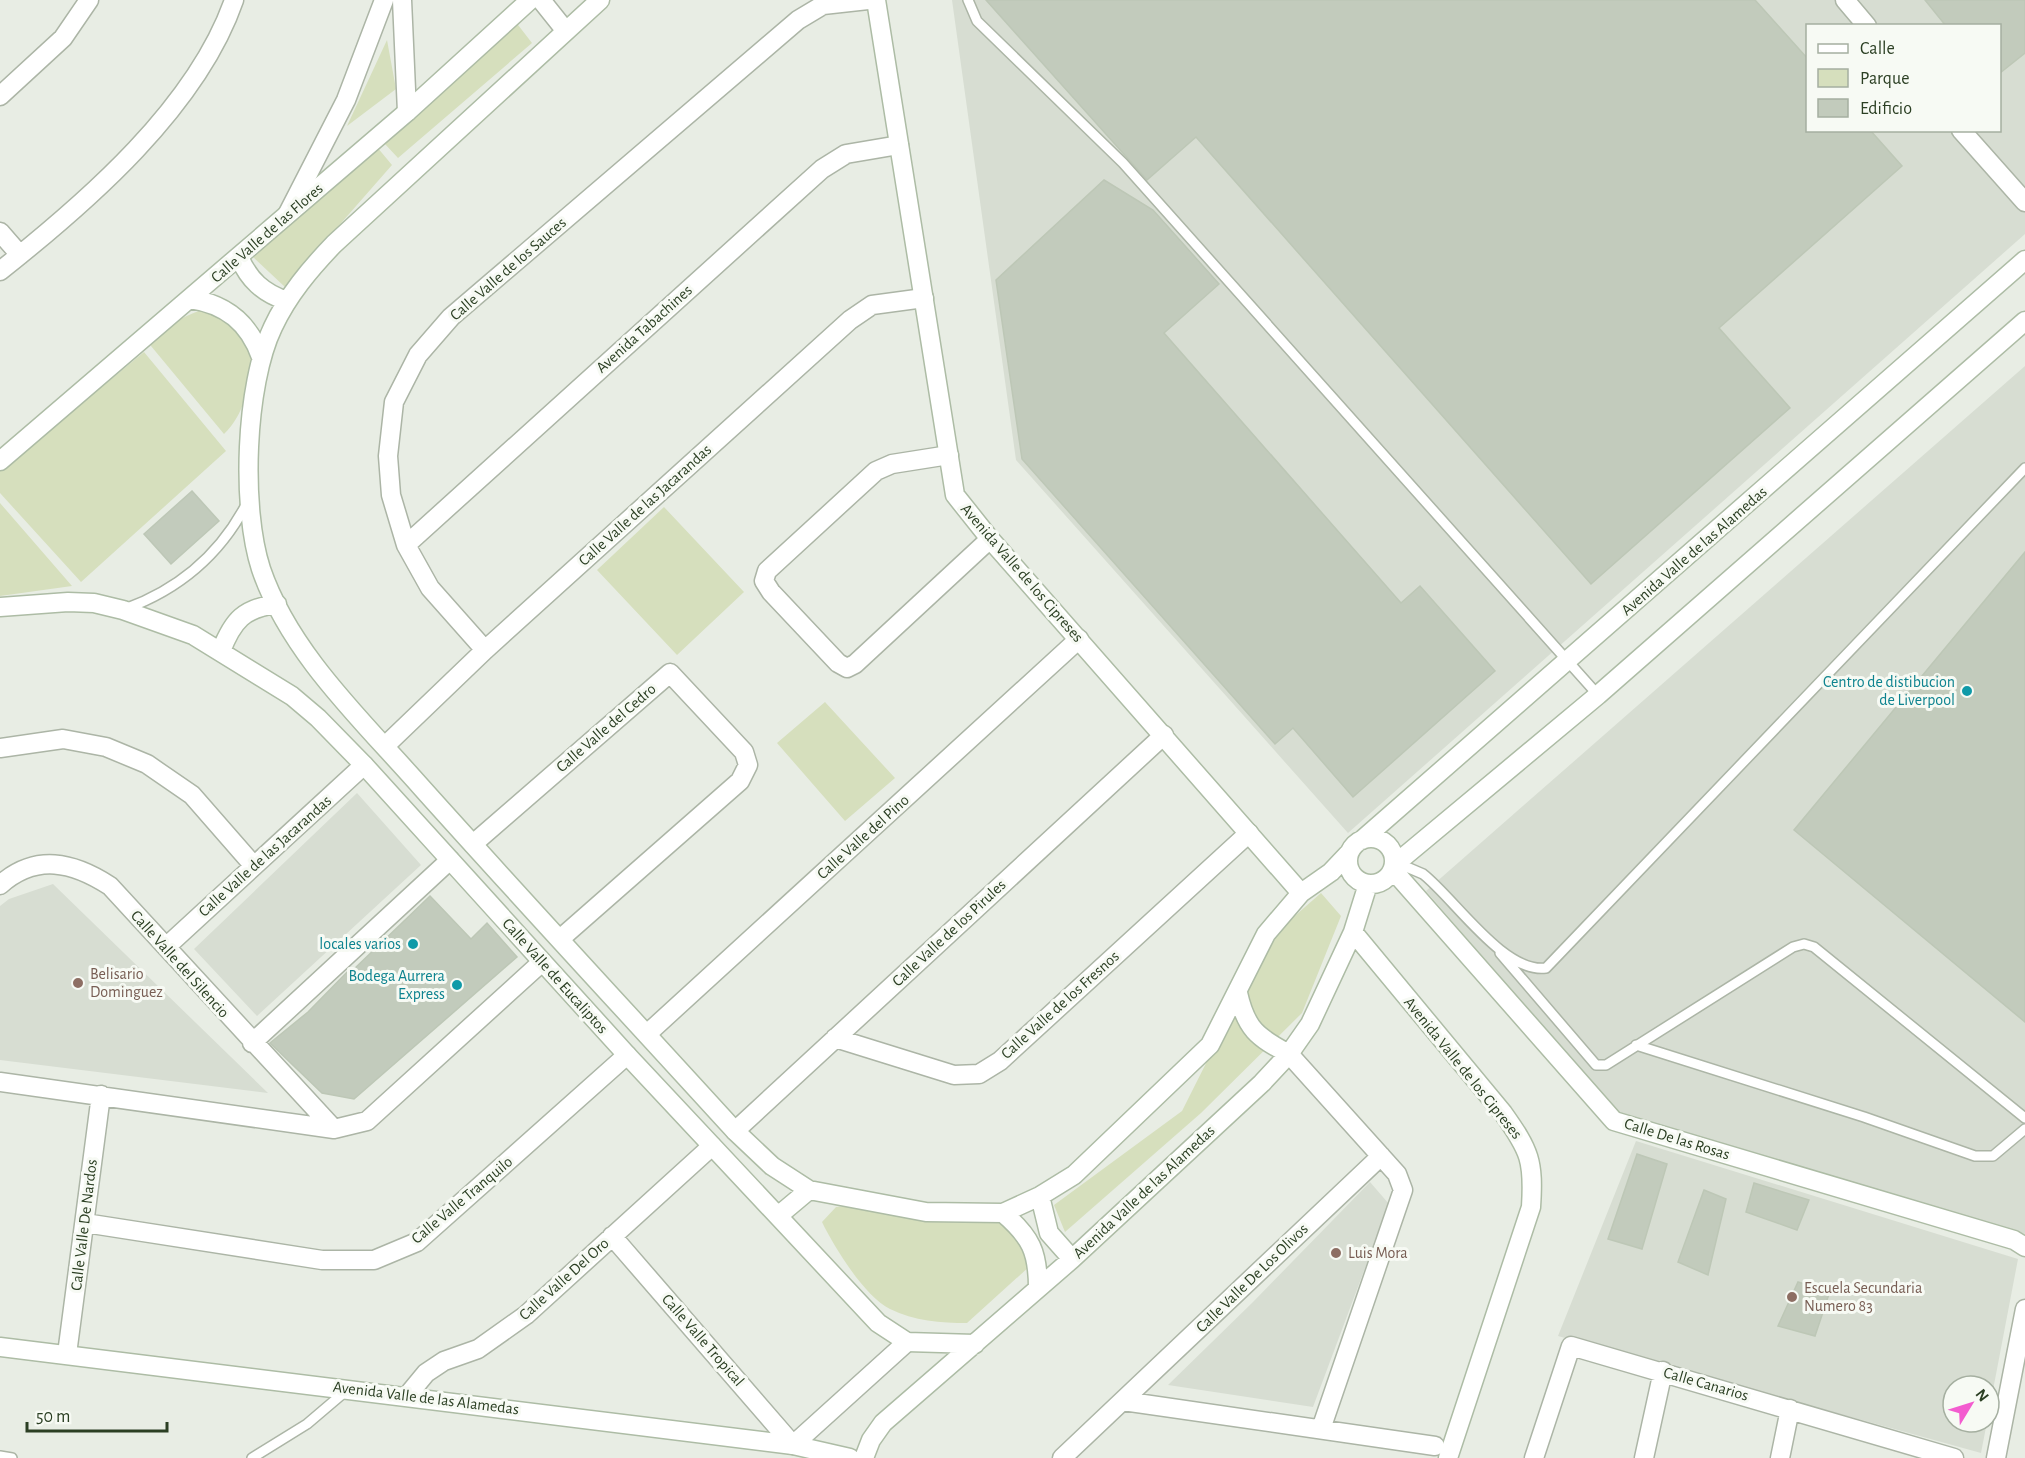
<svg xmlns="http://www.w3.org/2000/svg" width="2025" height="1458" font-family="'Alegreya Sans',sans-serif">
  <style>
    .built { fill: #d7ddd2; fill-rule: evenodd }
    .green { fill: #d6dfbd }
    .building { fill: #c2cbbc; stroke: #bdc7b6; stroke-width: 1.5 }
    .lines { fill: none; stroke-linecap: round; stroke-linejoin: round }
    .lane-casing { stroke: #acb5a6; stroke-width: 12 }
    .street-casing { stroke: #acb5a6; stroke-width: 21 }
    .secondary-casing { stroke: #adbca5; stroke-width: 21 }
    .lane { stroke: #fff; stroke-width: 9 }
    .street { stroke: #fff; stroke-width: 18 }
    .secondary { stroke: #fff; stroke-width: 18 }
    .culture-dot { fill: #0f9aa8; stroke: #f7faf4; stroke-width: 2 }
    .education-dot { fill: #8d6e63; stroke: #f7faf4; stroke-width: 2 }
    .labels { text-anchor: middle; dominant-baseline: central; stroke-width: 6; stroke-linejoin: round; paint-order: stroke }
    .street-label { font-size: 16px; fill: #2b3f23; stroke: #f7faf4 }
    .culture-label { font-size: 16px; fill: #0d838f; stroke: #f7faf4; text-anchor: end }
    .education-label { font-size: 16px; fill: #785e54; stroke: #f7faf4; text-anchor: start }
  </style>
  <rect width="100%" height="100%" fill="#e8ede4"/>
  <!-- built -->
  <path class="built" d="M 952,0 L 2025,0 L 2025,234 L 1348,833 L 1016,460 ZM 1808,26 L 2000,26 L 2000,130 L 1808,130 Z
    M 2025,366 L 2025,1234 L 1621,1117 L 1426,891 Z
    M 357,793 L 421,865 L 257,1016 L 194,949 Z
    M 53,884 L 268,1093 L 0,1060 L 0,906 L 9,899 Z
    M 1636,1141 L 2018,1259 L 1989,1411 L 1989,1386 L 1953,1386 L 1953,1422 L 1987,1422 L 1981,1453 L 1558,1336 Z
    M 1370,1182 L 1389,1204 L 1313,1407 L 1168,1385 L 1253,1302 Z"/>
  <!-- green -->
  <path class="green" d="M 515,21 L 532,43 L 398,158 L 385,144 Z
    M 387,40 L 396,89 L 347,126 Z
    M 377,147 L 392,165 L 285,287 L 253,257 Z
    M 210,307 L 233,318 L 255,359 C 248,387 245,414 224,434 L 151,346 L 152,337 C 170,323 188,314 210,307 Z
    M 144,352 L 226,451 L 81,582 L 0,493 L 0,471 Z
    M 0,503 L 72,586 L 0,596 Z
    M 664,507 L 744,592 L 677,655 L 597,570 Z
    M 825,702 L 895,778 L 845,821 L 777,743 Z
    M 1321,893 L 1341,916 L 1302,1013 L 1201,1113 L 1065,1232 L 1054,1205 L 1182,1111 L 1259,958 L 1289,921 Z
    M 853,1205 L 965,1215 L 1016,1225 L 1030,1266 L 967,1323 C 941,1323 914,1321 890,1309 C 865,1297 834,1247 822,1222 L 836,1207 Z"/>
  <!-- building -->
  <path class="building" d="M 986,0 L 1755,0 L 1808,59 L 1808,130 L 1870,130 L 1902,166 L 1719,328 L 1790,408 L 1591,584 L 1196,137 L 1147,180 Z
    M 1925,0 L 2025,0 L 2025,53 L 2000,73 L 2000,26 L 1946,26 Z
    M 1104,180 L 1153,210 L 1219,284 L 1164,333 L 1401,603 L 1420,586 L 1495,671 L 1353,797 L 1293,728 L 1275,744 L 1022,459 L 996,280 Z
    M 192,491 L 219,521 L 171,564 L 144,534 Z
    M 2025,552 L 2025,1022 L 1794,830 Z
    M 430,896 L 471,939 L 487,923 L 517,957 L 354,1099 L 322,1093 L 270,1043 L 308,1012 L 351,968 L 353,970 Z
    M 1637,1154 L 1667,1164 L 1642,1249 L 1608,1239 Z
    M 1754,1183 L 1809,1200 L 1797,1230 L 1746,1212 Z
    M 1704,1190 L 1726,1199 L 1708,1275 L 1678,1262 Z
    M 1798,1282 L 1830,1291 L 1815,1336 L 1778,1326 Z"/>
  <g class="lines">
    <defs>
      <path id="lane" d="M 968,0 L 977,21 L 1123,163 L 1598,695
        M 125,609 C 180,589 220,555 247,503
        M 1393,868 L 1409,868 L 1423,874 C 1454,898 1504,974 1546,968 L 2025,468
        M 1500,953 L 1596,1065 L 1606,1065 L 1793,947 L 1804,944 L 1814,947 L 2025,1118
        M 1636,1045 L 1864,1117 L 1975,1156 L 1993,1156 L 2025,1129
        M 0,1456 L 12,1458
        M 252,1458 L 307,1424 L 347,1390"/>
      <path id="street" d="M 402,0 L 407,112
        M 541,0 L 565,30
        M 1845,0 L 1867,26
        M 0,96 L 63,38 L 89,0
        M 1961,130 L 2025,202
        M 288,213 L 346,100 L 384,0
        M 0,232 L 20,255
        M 0,271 C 87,202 197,107 234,0
        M 949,455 L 892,464 L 876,471 L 767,571 L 764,581 L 771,592 L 838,663 L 847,668 L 855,664 L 990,539
        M 406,545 L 822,169 L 846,154 L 899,145
        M 485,650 L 430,588 L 406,545 L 391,495 L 388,456 L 394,402 L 418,355 L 451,317 L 798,20 L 823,5 L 868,0
        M 385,746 L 485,650 L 850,320 L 872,305 L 924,298
        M 0,748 L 63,739 L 106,747 L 147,764 L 192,795 L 254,866
        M 473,844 L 670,673 L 744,752 L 748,765 L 740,781 L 560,939
        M 0,885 C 36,853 73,862 110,886 L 334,1129
        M 166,947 L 364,765
        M 647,1034 L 1079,639
        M 835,1038 L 954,1075 L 979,1074 L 1000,1061 L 1249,833
        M 252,1043 L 450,860
        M 1289,1054 L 1397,1174 L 1403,1190 L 1321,1429
        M 0,1082 L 334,1129 L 367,1121 L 542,962
        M 735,1131 L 1164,735
        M 85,1223 L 322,1260 L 374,1260 L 417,1242 L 627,1055
        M 612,1236 L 793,1445 L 907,1342
        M 67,1354 L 101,1095
        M 407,1396 L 426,1373 L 444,1361 L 478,1349 L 526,1315 L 712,1146
        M 1123,1401 L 1435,1446
        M 1062,1458 L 1381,1156
        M 1534,1458 L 1571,1346 L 1954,1458
        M 1644,1458 L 1663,1371
        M 1780,1458 L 1790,1409
        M 1996,1458 L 2025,1309"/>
      <path id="secondary" d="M 600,0 L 334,244 C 310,269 288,295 273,327 C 245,385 241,508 261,569 C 290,654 364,722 422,788 C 525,903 631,1017 735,1131 L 772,1166 L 809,1190 L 926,1212 L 1003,1213 L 1040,1196 L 1074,1175 L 1210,1045 L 1266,934 L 1301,893 L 1331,872 L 1349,853
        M 876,0 L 955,495 L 990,539 L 1301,893
        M 239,257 C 249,280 263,293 287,301
        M 190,299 C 226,304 249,323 261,357
        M 0,461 L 407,112 L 530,0
        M 0,607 L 68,602 L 94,603 L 123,610 L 193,635 L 292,696 L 318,718 L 364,765 L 627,1055 L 878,1323 L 907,1342 L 975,1344
        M 221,651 C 233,620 244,608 277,604
        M1348 861a23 23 0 1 1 46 0a23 23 0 1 1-46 0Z
        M 1362,840 L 2025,260
        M 1394,865 L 1598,695 L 2025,321
        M 1393,870 L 1614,1121 L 2014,1240 L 2025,1247
        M 1353,932 L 1503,1113 C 1530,1151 1534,1161 1531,1207 L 1448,1458
        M 1238,993 C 1246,1029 1257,1037 1289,1054
        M 1040,1196 L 1049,1233 L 1072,1259
        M 1003,1213 C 1031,1237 1038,1252 1038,1288
        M 778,1216 L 809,1190
        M 0,1347 L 793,1445 L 850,1458
        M 864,1458 L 871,1440 L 883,1423 L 1072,1259 L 1262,1083 L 1289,1054 L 1310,1024 L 1353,932 L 1368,884"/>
    </defs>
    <!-- lane casing -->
    <use href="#lane" class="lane-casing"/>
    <!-- street casing -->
    <use href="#street" class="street-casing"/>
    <!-- secondary casing -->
    <use href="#secondary" class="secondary-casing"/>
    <!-- lane -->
    <use href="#lane" class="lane"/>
    <!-- street -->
    <use href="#street" class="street"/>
    <!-- secondary -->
    <use href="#secondary" class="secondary"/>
  </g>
  <!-- markers -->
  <g class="culture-dot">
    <circle cx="1967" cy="691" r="6"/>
    <circle cx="413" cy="944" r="6"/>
    <circle cx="457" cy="985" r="6"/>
  </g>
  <g class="education-dot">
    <circle cx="78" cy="983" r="6"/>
    <circle cx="1336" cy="1253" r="6"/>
    <circle cx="1792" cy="1297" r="6"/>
  </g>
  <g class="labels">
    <!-- street labels -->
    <g class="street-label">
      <text transform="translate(267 233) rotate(-41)">Calle Valle de las Flores</text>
      <text transform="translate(508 269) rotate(-41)">Calle Valle de los Sauces</text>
      <text transform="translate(644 329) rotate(-42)">Avenida Tabachines</text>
      <text transform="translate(645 505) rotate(-42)">Calle Valle de las Jacarandas</text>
      <text transform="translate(1694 551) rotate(-41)">Avenida Valle de las Alamedas</text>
      <text transform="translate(1022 573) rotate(49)">Avenida Valle de los Cipreses</text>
      <text transform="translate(606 728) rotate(-41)">Calle Valle del Cedro</text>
      <text transform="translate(863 837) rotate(-42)">Calle Valle del Pino</text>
      <text transform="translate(265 856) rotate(-42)">Calle Valle de las Jacarandas</text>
      <text transform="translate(949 933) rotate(-43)">Calle Valle de los Pirules</text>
      <text transform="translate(180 964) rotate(48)">Calle Valle del Silencio</text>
      <text transform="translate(555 976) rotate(48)">Calle Valle de Eucaliptos</text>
      <text transform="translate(1060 1005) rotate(-42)">Calle Valle de los Fresnos</text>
      <text transform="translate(1463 1068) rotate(51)">Avenida Valle de los Cipreses</text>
      <text transform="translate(1677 1139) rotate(17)">Calle De las Rosas</text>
      <text transform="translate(1144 1192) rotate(-43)">Avenida Valle de las Alamedas</text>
      <text transform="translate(462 1200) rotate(-40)">Calle Valle Tranquilo</text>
      <text transform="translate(84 1225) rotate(-83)">Calle Valle De Nardos</text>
      <text transform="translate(1252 1278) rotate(-44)">Calle Valle De Los Olivos</text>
      <text transform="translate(564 1279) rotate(-42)">Calle Valle Del Oro</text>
      <text transform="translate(703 1340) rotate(49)">Calle Valle Tropical</text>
      <text transform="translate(1706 1384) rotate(16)">Calle Canarios</text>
      <text transform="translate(426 1398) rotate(7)">Avenida Valle de las Alamedas</text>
    </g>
    <!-- culture labels -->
    <g class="culture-label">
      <text x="1955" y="682">Centro de distibucion<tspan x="1955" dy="18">de Liverpool</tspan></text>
      <text x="401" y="944">locales varios</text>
      <text x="445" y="976">Bodega Aurrera<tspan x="445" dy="18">Express</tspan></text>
    </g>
    <!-- education labels -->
    <g class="education-label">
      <text x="90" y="974">Belisario<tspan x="90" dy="18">Dominguez</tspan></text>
      <text x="1348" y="1253">Luis Mora</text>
      <text x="1804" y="1288">Escuela Secundaria<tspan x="1804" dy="18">Numero 83</tspan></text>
    </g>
  </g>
  <!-- legend -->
  <rect x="1806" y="24" width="195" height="108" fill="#f7faf4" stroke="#a5afa0" stroke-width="1.5"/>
  <rect x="1818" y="44" width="30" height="9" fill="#ffffff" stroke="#a5afa0" stroke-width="1.5"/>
  <text x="1860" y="54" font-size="18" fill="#2b3f23">Calle</text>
  <rect x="1818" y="69" width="30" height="18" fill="#d6dfbd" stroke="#a5afa0" stroke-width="1.5"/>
  <text x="1860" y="84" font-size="18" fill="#2b3f23">Parque</text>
  <rect x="1818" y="99" width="30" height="18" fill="#c2cbbc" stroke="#a5afa0" stroke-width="1.5"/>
  <text x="1860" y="114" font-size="18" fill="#2b3f23">Edificio</text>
  <!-- north arrow -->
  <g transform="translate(1971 1404) rotate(52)"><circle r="28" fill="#f7faf4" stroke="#a5afa0" stroke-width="1.5"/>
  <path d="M0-4.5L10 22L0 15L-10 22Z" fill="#f35ccf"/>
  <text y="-9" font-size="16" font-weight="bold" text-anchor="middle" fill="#2b3f23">N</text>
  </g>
  <!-- scale -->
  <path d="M27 1422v9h140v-9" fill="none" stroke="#2b3f23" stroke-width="3"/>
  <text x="36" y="1422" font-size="18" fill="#2b3f23" stroke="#f7faf4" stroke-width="4.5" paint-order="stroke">50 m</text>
</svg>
